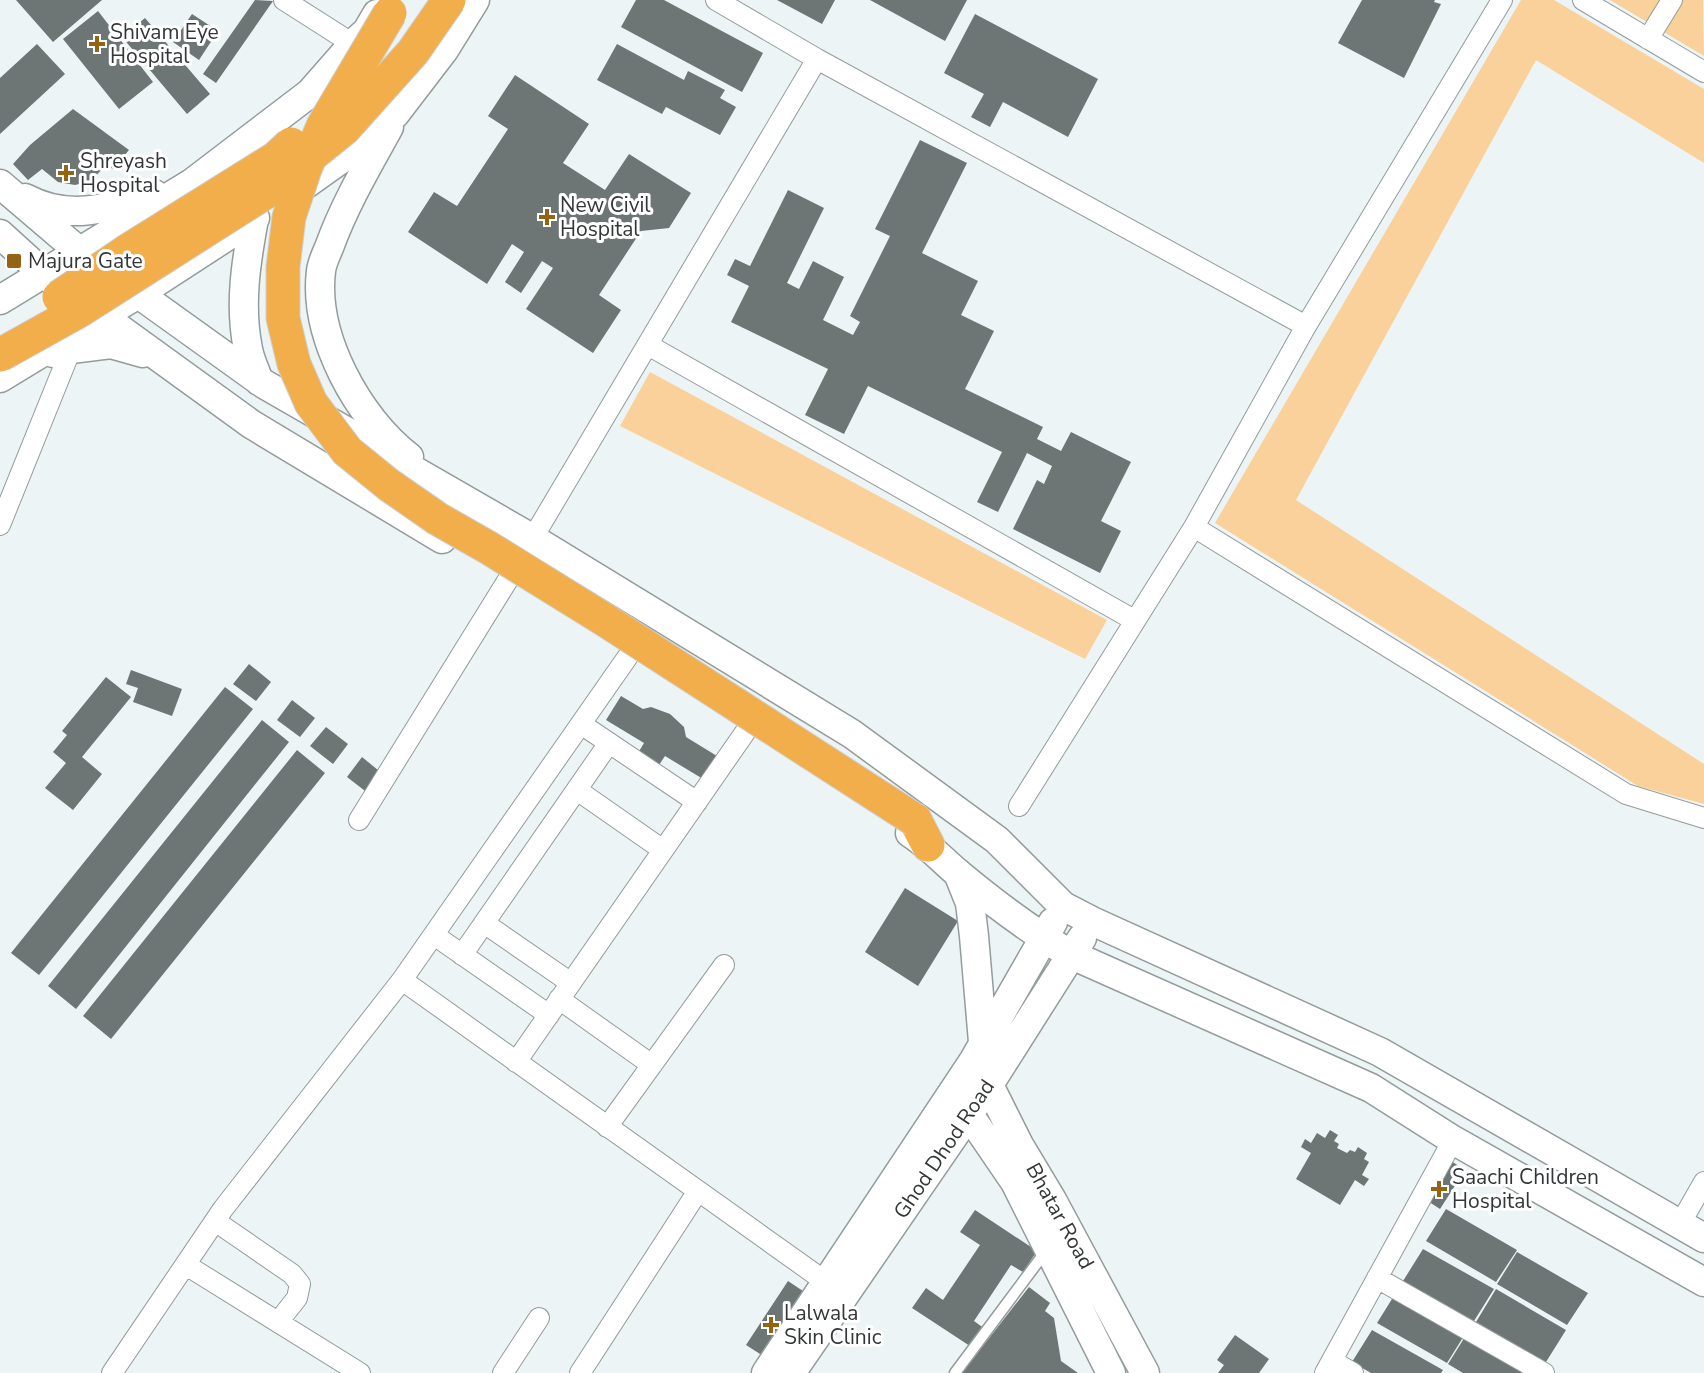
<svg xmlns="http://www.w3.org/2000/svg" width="1704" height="1373" font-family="'Nunito Sans',sans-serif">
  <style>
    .green { fill: #fad19b }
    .building { fill: #6e7575 }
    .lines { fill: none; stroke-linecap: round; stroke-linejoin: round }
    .lane-casing { stroke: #949b9b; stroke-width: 13 }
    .street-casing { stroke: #949b9b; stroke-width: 22 }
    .secondary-casing { stroke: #949b9b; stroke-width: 31 }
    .highway-casing { stroke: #cecfcf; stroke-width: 35 }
    .lane { stroke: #fff; stroke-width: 10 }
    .street { stroke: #fff; stroke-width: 20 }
    .secondary { stroke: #fff; stroke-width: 28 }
    .highway { stroke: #f1ae4b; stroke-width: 33 }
    .highway-bridge-casing { stroke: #cecfcf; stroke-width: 35; stroke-linecap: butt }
    .highway-bridge { stroke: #f1ae4b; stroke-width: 33 }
    .poi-dot { fill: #946413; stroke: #fff; stroke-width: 2 }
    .labels { text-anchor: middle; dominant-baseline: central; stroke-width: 6; stroke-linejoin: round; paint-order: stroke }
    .poi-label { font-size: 21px; fill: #343738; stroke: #fff; text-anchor: start }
    .street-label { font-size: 21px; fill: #343738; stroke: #fff }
  </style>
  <rect width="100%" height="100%" fill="#ecf4f5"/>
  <!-- green -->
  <path class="green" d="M 1521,0 L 1554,0 L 1704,89 L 1704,163 L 1536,60 L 1296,500 L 1704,764 L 1704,804 L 1638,786 L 1215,523 Z
    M 1610,0 L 1703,0 L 1704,56 Z
    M 650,372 L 1107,620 L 1085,659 L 620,426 Z"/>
  <!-- building -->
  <path class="building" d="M 16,0 L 102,0 L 53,42 Z
    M 255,0 L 273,1 L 216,83 L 203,74 Z
    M 636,0 L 664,0 L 763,53 L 742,92 L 621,27 Z
    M 777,0 L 835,0 L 822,24 Z
    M 870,0 L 967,0 L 945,41 Z
    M 1362,0 L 1435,0 L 1434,2 L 1441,4 L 1404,78 L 1338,43 Z
    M 98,11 L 153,82 L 119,109 L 63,39 Z
    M 192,14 L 218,31 L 199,60 L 173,42 Z
    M 975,14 L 1098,79 L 1068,137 L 1003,102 L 990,127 L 971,117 L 984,94 L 944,73 Z
    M 145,18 L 210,94 L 187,114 L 122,37 Z
    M 37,44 L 65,74 L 0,134 L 0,78 Z
    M 617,44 L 684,80 L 688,71 L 725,90 L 720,98 L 736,107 L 720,135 L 666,107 L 662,114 L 597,80 Z
    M 515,75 L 589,124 L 563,163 L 605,190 L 629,154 L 691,193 L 669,228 L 641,231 L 599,295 L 621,310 L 593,353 L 526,309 L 553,268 L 542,261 L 521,293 L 505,282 L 524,252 L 512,244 L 487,284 L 408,232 L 434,192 L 457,206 L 508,129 L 488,116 Z
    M 73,109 L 129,150 L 113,169 L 106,165 L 91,181 L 75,185 L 58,182 L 42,169 L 28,180 L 13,164 L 30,145 Z
    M 920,140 L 967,163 L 922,253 L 978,281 L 961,315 L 994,331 L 965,389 L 1043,427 L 1037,439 L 1061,451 L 1071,432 L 1131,462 L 1101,521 L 1121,531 L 1100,573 L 1013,529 L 1037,480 L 1044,484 L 1052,466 L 1027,453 L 998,512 L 977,502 L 1002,452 L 868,386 L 844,434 L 805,415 L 828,369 L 731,322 L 749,286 L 727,275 L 735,259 L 750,266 L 788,190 L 824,208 L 787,283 L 799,289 L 813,261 L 844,277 L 823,320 L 853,335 L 860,322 L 850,316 L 890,236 L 875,229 Z
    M 249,664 L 271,682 L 256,701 L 233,684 Z
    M 131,670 L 182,689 L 172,716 L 133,702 L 138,688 L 126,684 Z
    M 106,677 L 131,697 L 82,757 L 102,774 L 73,810 L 45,788 L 66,763 L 53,752 L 67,735 L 62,731 Z
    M 225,687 L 253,709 L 39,975 L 11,953 Z
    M 621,696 L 643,709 L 651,707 L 670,714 L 684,727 L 686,737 L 717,756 L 703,779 L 665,756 L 659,765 L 638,753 L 644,743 L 606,720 Z
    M 292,700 L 315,718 L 300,737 L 277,720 Z
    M 262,720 L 289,742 L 76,1009 L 48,986 Z
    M 326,727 L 348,744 L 333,764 L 310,746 Z
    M 297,750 L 325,773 L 111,1039 L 83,1016 Z
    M 362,757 L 384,775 L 369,794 L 347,777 Z
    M 905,888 L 958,921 L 918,986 L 865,952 Z
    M 1330,1130 L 1338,1135 L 1334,1141 L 1339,1144 L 1337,1148 L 1347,1153 L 1350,1150 L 1355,1152 L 1358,1147 L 1367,1153 L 1364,1159 L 1369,1162 L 1362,1175 L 1369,1179 L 1364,1186 L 1355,1180 L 1340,1205 L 1296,1179 L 1311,1153 L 1301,1147 L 1305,1139 L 1311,1143 L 1317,1133 L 1325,1138 Z
    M 1448,1159 L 1465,1170 L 1440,1209 L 1423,1198 Z
    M 1446,1209 L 1517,1250 L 1496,1282 L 1426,1241 Z
    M 975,1210 L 1037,1251 L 1023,1272 L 1011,1265 L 974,1321 L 985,1329 L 973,1348 L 912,1308 L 926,1288 L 943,1300 L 980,1245 L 960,1232 Z
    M 1423,1249 L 1494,1289 L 1474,1321 L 1403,1281 Z
    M 1517,1252 L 1588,1293 L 1567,1325 L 1497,1284 Z
    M 788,1281 L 809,1295 L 768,1359 L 746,1345 Z
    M 1029,1287 L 1050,1303 L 1045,1311 L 1054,1318 L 1061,1361 L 1078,1373 L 962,1373 Z
    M 1496,1289 L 1566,1330 L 1546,1362 L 1476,1322 Z
    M 1397,1291 L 1467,1331 L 1447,1363 L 1377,1323 Z
    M 1372,1330 L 1443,1370 L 1441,1373 L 1371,1373 L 1352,1362 Z
    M 1468,1332 L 1540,1373 L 1463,1373 L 1448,1364 Z
    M 1235,1335 L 1269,1359 L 1259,1373 L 1218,1373 L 1224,1365 L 1217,1360 Z"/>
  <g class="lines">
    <defs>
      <path id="lane" d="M 955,1373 L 1046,1251"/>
      <path id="street" d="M 284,0 L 353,44
        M 716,0 L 817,59 L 1306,326
        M 1583,0 L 1704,72
        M 1648,39 L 1672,0
        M 648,345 L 1134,620
        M 0,525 L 71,349
        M 1194,527 L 1626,794 L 1704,818
        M 581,724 L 697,802
        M 577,790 L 663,850
        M 1019,806 L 1194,527 L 1306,326 L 1502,0
        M 359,820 L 509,578 L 817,59
        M 484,923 L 571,983
        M 434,935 L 549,1015
        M 462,955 L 609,743
        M 402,980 L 826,1282
        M 559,999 L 652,1065
        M 516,1062 L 748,728
        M 607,1127 L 724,965
        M 215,1221 L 292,1274 L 300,1284 L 297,1298 L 278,1322
        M 1680,1224 L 1704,1182
        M 186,1265 L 360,1373
        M 1377,1278 L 1544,1373
        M 1332,1361 L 1353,1373
        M 112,1373 L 223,1209 L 402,980 L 631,652
        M 503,1373 L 539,1318
        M 580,1373 L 698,1191
        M 1325,1373 L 1453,1140"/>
      <path id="secondary" d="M 389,127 C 368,165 345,204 330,245 C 327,253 322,262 321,271 C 313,336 358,418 409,457
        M 0,184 L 80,252 L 264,384 L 533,539 L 852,734 L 997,840 L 1063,906 L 1092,921 L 1380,1052 L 1704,1238
        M 289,196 L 341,159 L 395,114 L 444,50 L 475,0
        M 25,198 C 70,222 109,208 154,194
        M 254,219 C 246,262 239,305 248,349 C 250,360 255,370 259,381
        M 0,234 L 44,274 L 251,424 L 442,539
        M 0,300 L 192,183 L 310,93 L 353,44 L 367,31 L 377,14
        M 53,353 L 71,349 L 111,344 L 143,353
        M 0,378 L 138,294 L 255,218
        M 910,833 C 929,845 943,861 960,875 C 995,904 1032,932 1072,955 L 1371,1088 L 1453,1140 L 1704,1282
        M 958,873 L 970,903 L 974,936 L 983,1042
        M 982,1071 L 1019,1145 L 1052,1200 L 1145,1373
        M 959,1100 L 1015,1182 L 1111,1373
        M 766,1373 L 974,1060 L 1053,922
        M 791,1373 L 990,1083 L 1082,938"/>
      <path id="highway" d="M 915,820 L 928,845"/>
    </defs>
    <!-- lane casing -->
    <use href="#lane" class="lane-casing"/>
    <!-- street casing -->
    <use href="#street" class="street-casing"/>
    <!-- secondary casing -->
    <use href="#secondary" class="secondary-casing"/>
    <!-- highway casing -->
    <use href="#highway" class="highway-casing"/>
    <!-- lane -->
    <use href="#lane" class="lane"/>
    <!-- street -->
    <use href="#street" class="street"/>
    <!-- secondary -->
    <use href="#secondary" class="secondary"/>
    <!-- highway -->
    <use href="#highway" class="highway"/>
    <defs>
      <path id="highway-bridge" d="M 390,13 L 323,126 L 305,169 L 289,217 L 283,267 L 283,318 L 294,364 L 311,403 L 347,451 L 389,485 L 438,519 L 489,548 L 605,620 L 915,820
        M 59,297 L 130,249 L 276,158 L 291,144
        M 0,355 L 79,311 L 266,192 L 344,129 L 413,52 L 449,0"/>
    </defs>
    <!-- highway-bridge casing -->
    <use href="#highway-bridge" class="highway-bridge-casing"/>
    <!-- highway-bridge -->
    <use href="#highway-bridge" class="highway-bridge"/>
  </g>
  <!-- markers -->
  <g class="poi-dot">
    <path d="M94 35h6v6h6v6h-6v6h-6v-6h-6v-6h6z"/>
    <path d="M63 164h6v6h6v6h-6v6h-6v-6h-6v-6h6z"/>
    <path d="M544 208h6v6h6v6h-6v6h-6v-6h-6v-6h6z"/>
    <rect x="6" y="253" width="16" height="16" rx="3"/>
    <path d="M1436 1180h6v6h6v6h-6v6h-6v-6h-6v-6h6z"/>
    <path d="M768 1316h6v6h6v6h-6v6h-6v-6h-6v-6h6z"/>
  </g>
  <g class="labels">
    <!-- poi labels -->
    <g class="poi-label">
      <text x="110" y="32">Shivam Eye<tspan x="110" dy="24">Hospital</tspan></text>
      <text x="80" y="161">Shreyash<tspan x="80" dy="24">Hospital</tspan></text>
      <text x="560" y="205">New Civil<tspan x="560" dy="24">Hospital</tspan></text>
      <text x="28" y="261">Majura Gate</text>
      <text x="1452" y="1177">Saachi Children<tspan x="1452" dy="24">Hospital</tspan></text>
      <text x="784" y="1313">Lalwala<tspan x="784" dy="24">Skin Clinic</tspan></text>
    </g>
    <!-- street labels -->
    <g class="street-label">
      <text transform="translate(944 1149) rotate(-56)">Ghod Dhod Road</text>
      <text transform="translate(1060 1216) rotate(61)">Bhatar Road</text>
    </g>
  </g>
</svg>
